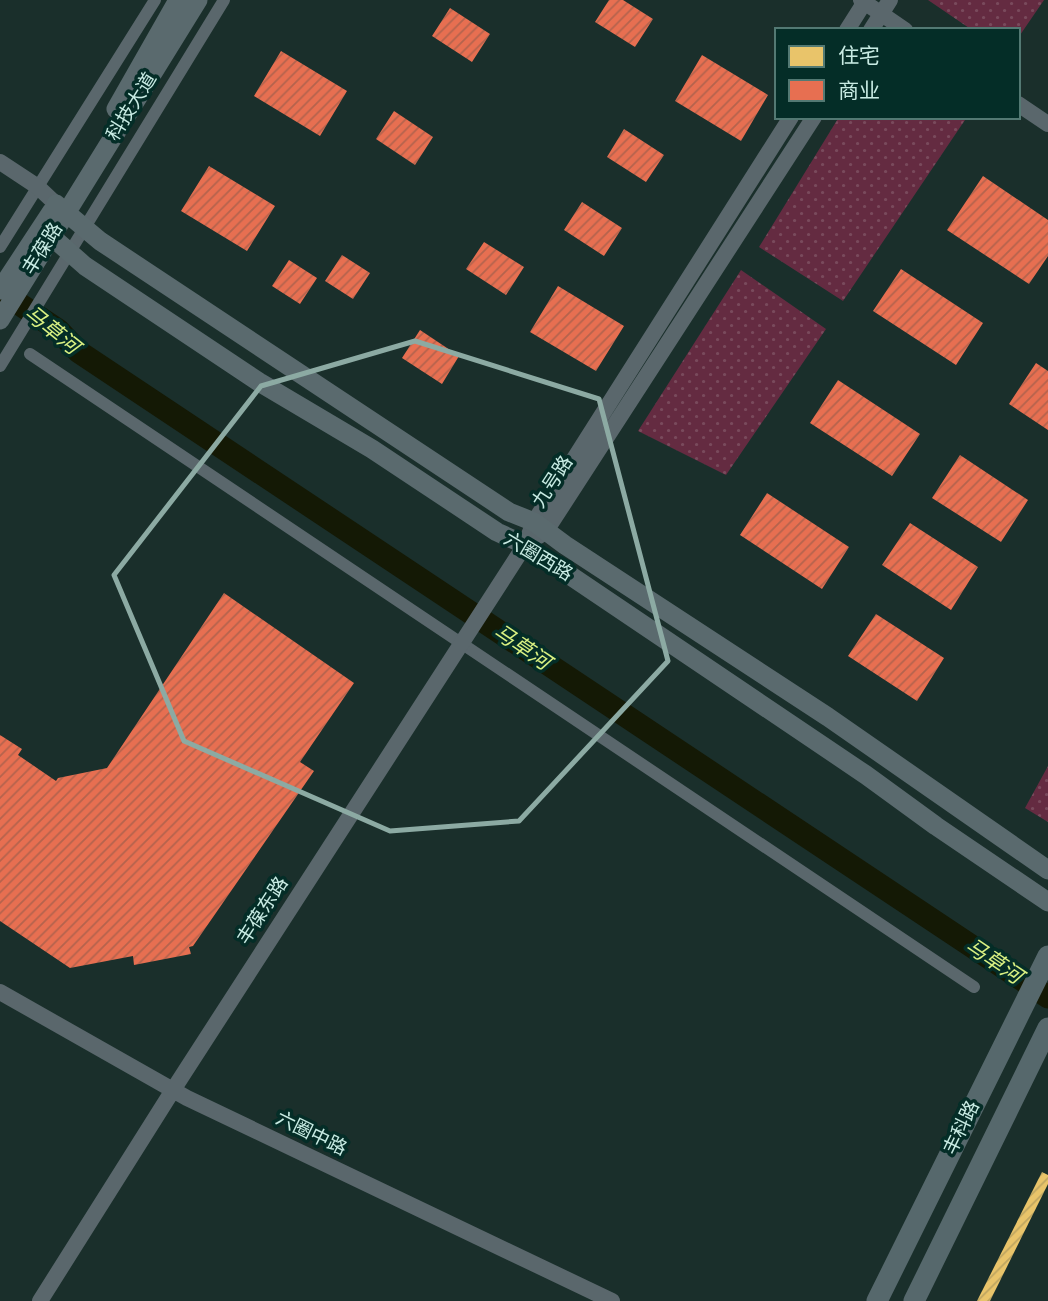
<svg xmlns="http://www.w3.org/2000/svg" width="1048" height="1301" font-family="'Source Sans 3','Noto Sans SC',sans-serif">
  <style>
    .park { fill: url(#park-dots) }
    .homes { fill: url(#homes-hatch) }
    .shops { fill: url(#shops-hatch) }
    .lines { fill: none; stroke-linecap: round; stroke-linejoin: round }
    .river { stroke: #141905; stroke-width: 23 }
    .minor { stroke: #5a676c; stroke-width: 12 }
    .tertiary { stroke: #5a676c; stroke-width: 16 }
    .secondary { stroke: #5a6a6e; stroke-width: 19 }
    .primary { stroke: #56686c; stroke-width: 21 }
    .marked { fill: none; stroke: #8caaa3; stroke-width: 5; stroke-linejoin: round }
    .labels { text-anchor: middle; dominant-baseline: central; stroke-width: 7; stroke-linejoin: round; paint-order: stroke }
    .street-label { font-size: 19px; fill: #c9ece4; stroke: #042d27 }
    .water-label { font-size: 21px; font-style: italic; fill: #daf182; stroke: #042d27 }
  </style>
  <defs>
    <pattern id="park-dots" width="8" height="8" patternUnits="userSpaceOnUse" patternTransform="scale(1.75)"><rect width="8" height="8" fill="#642b41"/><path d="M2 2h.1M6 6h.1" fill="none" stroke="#794a5c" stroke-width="1.8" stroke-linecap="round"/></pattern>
    <pattern id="homes-hatch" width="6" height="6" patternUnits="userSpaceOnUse" patternTransform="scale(1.75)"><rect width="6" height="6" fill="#e9c46a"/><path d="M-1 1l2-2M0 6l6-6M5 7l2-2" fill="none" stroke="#bea560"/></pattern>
    <pattern id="shops-hatch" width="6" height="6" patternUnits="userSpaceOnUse" patternTransform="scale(1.75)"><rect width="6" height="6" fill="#e76f51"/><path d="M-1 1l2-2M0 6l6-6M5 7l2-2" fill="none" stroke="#b4634d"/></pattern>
  </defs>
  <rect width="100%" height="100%" fill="#1a2f2b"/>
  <!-- park -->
  <path class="park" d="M 928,0 L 1044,0 L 1018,38 L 1018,30 L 972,30 Z
    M 839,117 L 967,117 L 843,301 L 759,247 Z
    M 741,270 L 826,329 L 726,475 L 638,431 Z
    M 1048,766 L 1048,822 L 1025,808 Z"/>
  <!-- homes -->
  <path class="homes" d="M 1042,1172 L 1048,1175 L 1048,1184 L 990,1301 L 977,1301 Z"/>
  <!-- shops -->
  <path class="shops" d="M 609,0 L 623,0 L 653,19 L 635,47 L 595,22 Z
    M 450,8 L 490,34 L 472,62 L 432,36 Z
    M 281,51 L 347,91 L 320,136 L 254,96 Z
    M 702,55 L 768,95 L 741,141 L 675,101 Z
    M 394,111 L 433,137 L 415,165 L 376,139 Z
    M 624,129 L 664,155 L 646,182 L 607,157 Z
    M 209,166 L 275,206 L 247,251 L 181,211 Z
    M 983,176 L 1048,220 L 1048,256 L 1029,284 L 947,230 Z
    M 582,202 L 622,228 L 604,256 L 564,230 Z
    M 484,242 L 524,267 L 506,295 L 466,269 Z
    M 342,255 L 370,273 L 353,299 L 325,281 Z
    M 289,260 L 317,278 L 300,304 L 272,286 Z
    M 901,269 L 983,323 L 956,365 L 873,311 Z
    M 558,286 L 624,326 L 596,371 L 530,332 Z
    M 420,330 L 459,356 L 442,384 L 402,358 Z
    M 1036,363 L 1048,371 L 1048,430 L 1009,404 Z
    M 838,380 L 920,434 L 892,476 L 810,423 Z
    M 960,455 L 1028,500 L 1001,542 L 932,498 Z
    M 767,493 L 849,547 L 822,589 L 740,535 Z
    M 910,523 L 978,567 L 951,610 L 882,565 Z
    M 224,593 L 354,683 L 300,762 L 314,771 L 193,946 L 189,947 L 191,954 L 134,965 L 133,956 L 70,968 L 0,921 L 0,735 L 22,749 L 18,755 L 56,781 L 58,778 L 107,768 Z
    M 876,614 L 944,658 L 917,701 L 848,656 Z"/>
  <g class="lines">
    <!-- river -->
    <path class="river" d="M 0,291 L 58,330 L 79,352 L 1048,997"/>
    <!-- minor -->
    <path class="minor" d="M 0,247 L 155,0
      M 30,354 L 974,987
      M 0,366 L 224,0"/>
    <!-- tertiary -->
    <path class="tertiary" d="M 861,0 L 905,30
      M 847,30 L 866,0
      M 871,30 L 890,0
      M 1018,104 L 1048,124
      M 0,162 L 38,187 L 56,204
      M 539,536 L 546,531 L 814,117
      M 0,992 L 187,1098 L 612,1301
      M 40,1301 L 173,1090 L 525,545 L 534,522 L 791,117"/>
    <!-- secondary -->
    <path class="secondary" d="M 116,109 L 178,0
      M 56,204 L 51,236 L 85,266 L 259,382 L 372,449 L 497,532 L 525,545 L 866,775 L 936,826 L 1048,902
      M 56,204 L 100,241 L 509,512 L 534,522 L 565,545 L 828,717 L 1048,870
      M 0,290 L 52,211
      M 0,320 L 198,0"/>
    <!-- primary -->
    <path class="primary" d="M 877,1301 L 1048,956
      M 914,1301 L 1048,1028"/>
  </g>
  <!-- marked area -->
  <path class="marked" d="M 415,341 L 599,399 L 668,661 L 519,821 L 390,831 L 184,741 L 114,575 L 261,386 Z"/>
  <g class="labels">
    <!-- street labels -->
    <g class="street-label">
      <text transform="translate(132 107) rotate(-58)">科技大道</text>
      <text transform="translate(43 249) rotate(-58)">丰葆路</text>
      <text transform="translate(553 482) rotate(-57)">九号路</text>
      <text transform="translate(538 557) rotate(31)">六圈西路</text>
      <text transform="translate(263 911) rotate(-57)">丰葆东路</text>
      <text transform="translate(962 1128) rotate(-64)">丰科路</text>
      <text transform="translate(311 1134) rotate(26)">六圈中路</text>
    </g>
    <!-- water labels -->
    <g class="water-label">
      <text transform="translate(52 330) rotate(39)">马草河</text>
      <text transform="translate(522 647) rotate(34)">马草河</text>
      <text transform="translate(994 961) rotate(34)">马草河</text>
    </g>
  </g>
  <!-- legend -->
  <rect x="775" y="28" width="245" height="91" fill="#042d27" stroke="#537973" stroke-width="2"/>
  <rect x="789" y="46" width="35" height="21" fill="#e9c46a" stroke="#537973" stroke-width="2"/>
  <text x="838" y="63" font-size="21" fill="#c9ece4">住宅</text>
  <rect x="789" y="80" width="35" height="21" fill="#e76f51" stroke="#537973" stroke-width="2"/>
  <text x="838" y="98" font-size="21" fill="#c9ece4">商业</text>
</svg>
